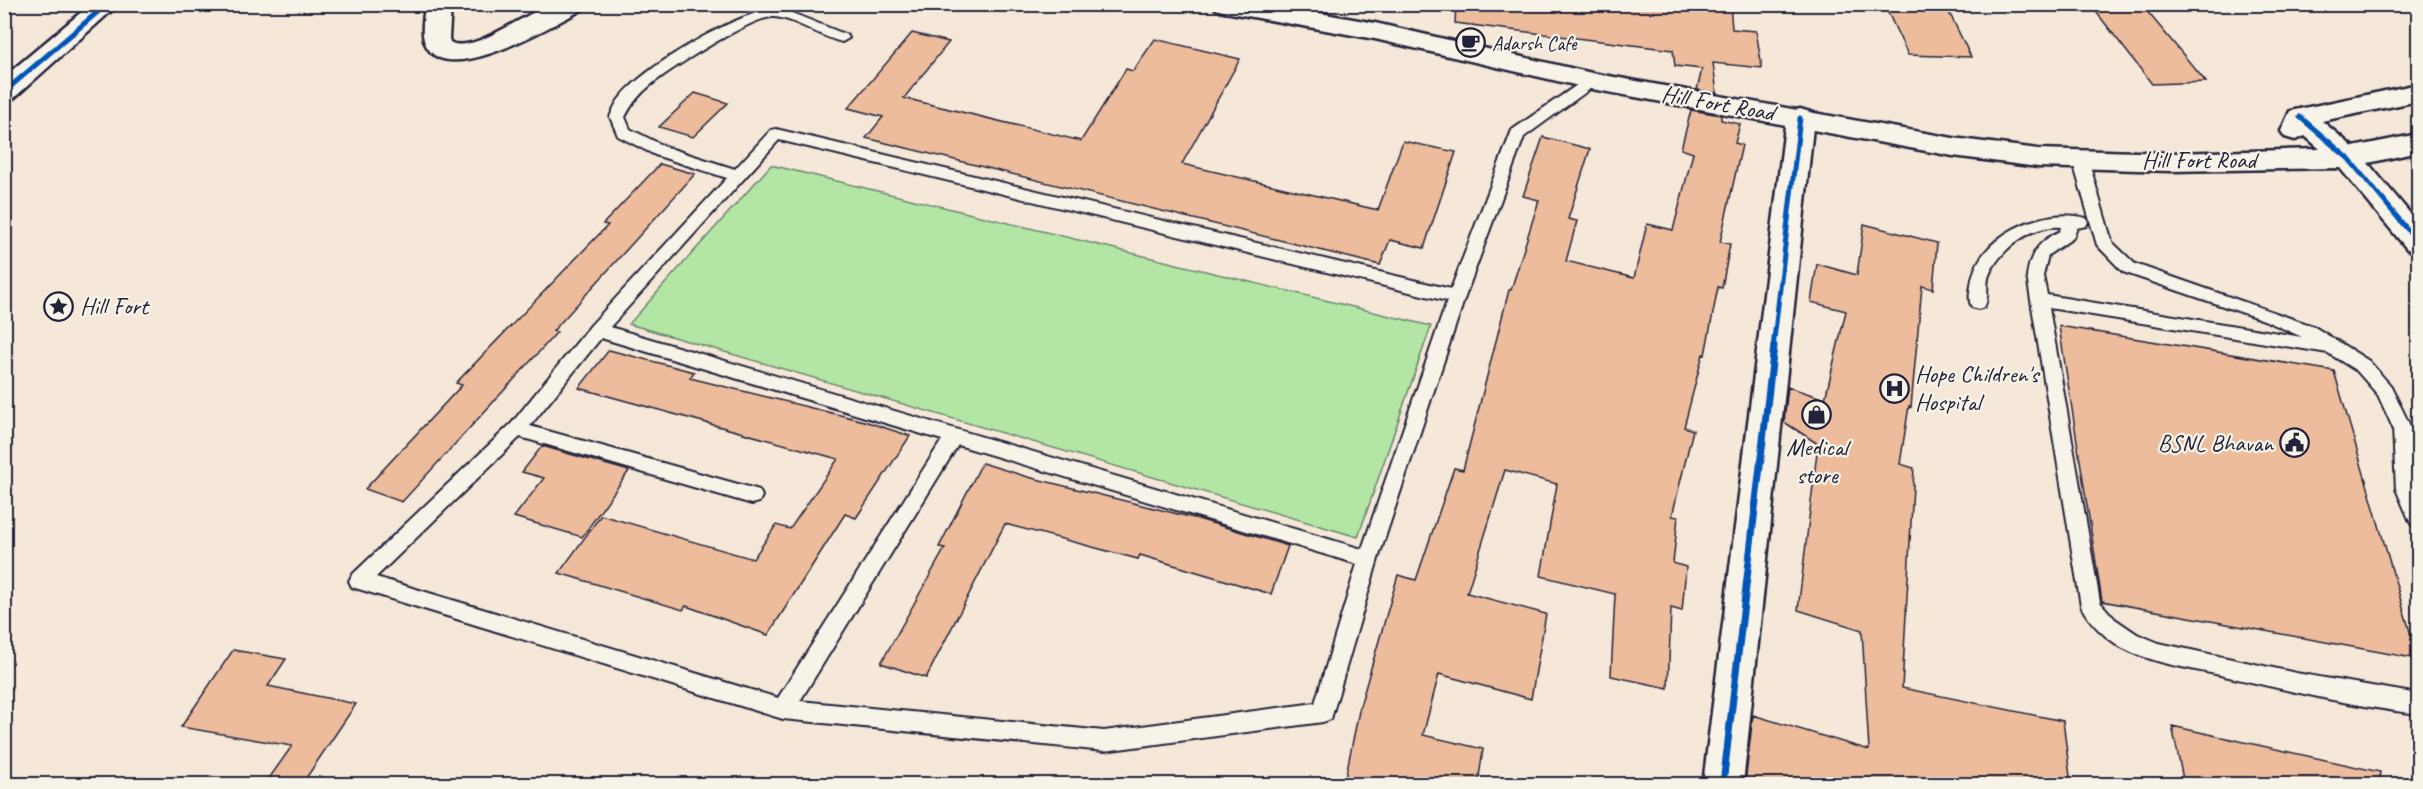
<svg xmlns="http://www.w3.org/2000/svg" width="2423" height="789" font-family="Caveat,sans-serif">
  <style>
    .green { fill: #b3e5a5; stroke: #6a8470; stroke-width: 1.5 }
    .building { fill: #ecbc9c; stroke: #22223b; stroke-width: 1.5 }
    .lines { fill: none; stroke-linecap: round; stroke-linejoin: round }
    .lane-casing { stroke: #22223b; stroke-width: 4 }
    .street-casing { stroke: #22223b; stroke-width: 5 }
    .secondary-casing { stroke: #22223b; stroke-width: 5 }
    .lane { fill: #f7f3e8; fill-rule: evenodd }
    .street { fill: #f7f3e8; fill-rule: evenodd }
    .secondary { fill: #f7f3e8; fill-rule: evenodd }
    .cycleway-far1-casing { stroke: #f7f3e8; stroke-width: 8 }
    .cycleway-casing { stroke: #f7f3e8; stroke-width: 10 }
    .cycleway-far1 { stroke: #0057b8; stroke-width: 5 }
    .cycleway { stroke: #0057b8; stroke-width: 7 }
    .labels { text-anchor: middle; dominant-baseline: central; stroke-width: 4.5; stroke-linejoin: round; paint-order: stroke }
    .far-poi-label { font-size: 20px; fill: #22223b; stroke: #f7f3e8; text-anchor: start }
    .street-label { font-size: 24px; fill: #22223b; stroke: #f7f3e8 }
    .poi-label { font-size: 24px; fill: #22223b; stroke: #f7f3e8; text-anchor: start }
  </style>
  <rect width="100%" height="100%" fill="#f5e8d9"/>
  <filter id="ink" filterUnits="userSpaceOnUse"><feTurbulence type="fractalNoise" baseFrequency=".0167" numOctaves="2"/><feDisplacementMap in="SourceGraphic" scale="12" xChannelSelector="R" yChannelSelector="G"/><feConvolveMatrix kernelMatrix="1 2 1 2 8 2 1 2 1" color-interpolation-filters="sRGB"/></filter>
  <g filter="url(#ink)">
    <!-- green -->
    <path class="green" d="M 771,165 L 1431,326 L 1358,537 L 629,324 Z"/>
    <!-- building -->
    <path class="building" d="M 1456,4 L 1730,4 L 1732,29 L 1756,31 L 1762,68 L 1713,63 L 1717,93 L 1697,90 L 1702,69 L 1675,66 L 1673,50 L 1455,23 Z
      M 1884,4 L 1945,4 L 1971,57 L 1908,55 Z
      M 2090,4 L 2141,4 L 2206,82 L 2152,84 Z
      M 912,33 L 949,42 L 904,98 L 1081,141 L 1126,69 L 1133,71 L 1155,39 L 1240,59 L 1182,164 L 1378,210 L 1403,141 L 1456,152 L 1424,248 L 1390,240 L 1380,265 L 866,138 L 883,117 L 848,108 Z
      M 695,93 L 728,103 L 693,137 L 659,127 Z
      M 1691,110 L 1721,115 L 1721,120 L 1740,124 L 1735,143 L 1742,145 L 1720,242 L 1730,244 L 1722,288 L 1718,287 L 1705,355 L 1703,354 L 1684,427 L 1693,430 L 1672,516 L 1678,517 L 1673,563 L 1686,567 L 1682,611 L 1671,608 L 1668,688 L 1611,676 L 1615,594 L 1541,576 L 1557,484 L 1505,470 L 1467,593 L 1546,614 L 1531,699 L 1439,674 L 1423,735 L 1483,749 L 1478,784 L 1344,784 L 1360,706 L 1398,575 L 1416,580 L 1454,468 L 1463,470 L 1509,290 L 1511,290 L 1539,200 L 1523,196 L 1543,137 L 1590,149 L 1568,219 L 1577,221 L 1566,261 L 1634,278 L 1647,224 L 1673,230 L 1693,153 L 1681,149 Z
      M 660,164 L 695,174 L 553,331 L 557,332 L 539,352 L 402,502 L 365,489 L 462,385 L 456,383 L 608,225 L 603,224 Z
      M 1864,224 L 1937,243 L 1933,289 L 1922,286 L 1911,407 L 1909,406 L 1900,464 L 1914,468 L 1902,688 L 2063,721 L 2071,784 L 1745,784 L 1753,715 L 1869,750 L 1862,630 L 1798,610 L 1818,444 L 1784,422 L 1788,387 L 1825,399 L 1846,311 L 1811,302 L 1817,264 L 1857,275 Z
      M 2059,326 L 2334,371 L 2418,659 L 2102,601 Z
      M 609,350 L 694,372 L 690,378 L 864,421 L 910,436 L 856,518 L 845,514 L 768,635 L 686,606 L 683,610 L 559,573 L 601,515 L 753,559 L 776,525 L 790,529 L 838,459 L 579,388 Z
      M 542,446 L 629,471 L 582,537 L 514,517 L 544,478 L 522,472 Z
      M 982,463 L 1028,477 L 1198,519 L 1288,546 L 1271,594 L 1140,555 L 1138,559 L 1005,524 L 926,678 L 881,663 L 945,548 L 939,547 Z
      M 233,650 L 286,659 L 268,686 L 356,704 L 302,784 L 265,784 L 292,746 L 181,727 Z
      M 2172,726 L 2380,772 L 2378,784 L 2184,784 Z"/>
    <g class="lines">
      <defs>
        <path id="lane" d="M 773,9 L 787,11 L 847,35 L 849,38 L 842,42 C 823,38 790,16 772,17 C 750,18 670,69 651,85 C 639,94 632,104 625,117 L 630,129 L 666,147 L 735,169 L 771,130 L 776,129 L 1451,289 L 1512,130 L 1587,78 L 1597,78 L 1599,81 L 1597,84 L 1524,137 L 1465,297 L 1378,559 L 1331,719 L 1323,722 L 1104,751 L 783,719 L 352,587 L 349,581 L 352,575 L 511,424 L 591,325 L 727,178 L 655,155 L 618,136 L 610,117 C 613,110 616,102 621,97 C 647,65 733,15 773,9 ZM 779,140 L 1447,301 L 1362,549 L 610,327 ZM 601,338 L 942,440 L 778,698 L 376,577 L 520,437 L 752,504 L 759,502 L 762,496 L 759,490 L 752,488 L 530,426 ZM 958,445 L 1357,564 L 1315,703 L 1104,731 L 800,701 Z
          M 2080,154 L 2088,159 L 2112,242 L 2135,264 L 2313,326 L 2369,361 L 2391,386 L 2411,428 L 2416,489 L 2418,496 L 2418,526 L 2411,524 L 2396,489 L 2393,428 L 2378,395 L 2357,371 L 2328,353 L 2049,308 L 2100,602 L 2115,619 L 2137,634 L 2159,643 L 2296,673 L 2418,694 L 2418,714 C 2352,706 2285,690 2220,675 C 2188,668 2152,663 2123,648 C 2107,639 2089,623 2081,606 L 2027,276 C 2030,253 2039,241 2060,231 L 2061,227 C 2033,224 2000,249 1989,275 C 1985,285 1990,298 1984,307 L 1978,309 L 1972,307 C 1968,301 1970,292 1971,285 C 1976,236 2043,206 2086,218 L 2088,222 L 2086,226 L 2077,228 L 2073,238 L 2048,255 L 2043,276 L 2047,295 L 2302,337 L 2264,320 L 2123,272 L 2097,245 L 2072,159 Z"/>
        <path id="street" d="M 91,4 L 119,4 L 14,98 L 4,100 L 4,77 Z
          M 1800,109 L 1810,112 L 1814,118 L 1743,784 L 1703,784 L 1786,118 L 1790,112 Z"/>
        <path id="secondary" d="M 425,4 L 451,4 L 449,38 L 450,42 C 472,56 530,9 554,4 C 564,3 577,4 587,4 L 584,9 C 555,23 447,90 426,45 C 420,34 424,17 425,4 Z
          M 1213,4 L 1270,4 L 1375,23 L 1592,73 L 1953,138 L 2038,149 L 2171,153 L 2320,149 L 2305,136 L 2295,140 L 2285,137 L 2281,131 L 2290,111 L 2418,84 L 2418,101 L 2322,121 L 2353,147 L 2418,134 L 2418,152 L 2368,163 L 2418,223 L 2418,252 L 2407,249 L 2340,168 L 2171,171 L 2038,167 L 1953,156 L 1592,89 L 1375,39 L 1225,12 L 1216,9 Z"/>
      </defs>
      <!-- lane casing -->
      <use href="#lane" class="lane-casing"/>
      <!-- street casing -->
      <use href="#street" class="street-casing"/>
      <!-- secondary casing -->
      <use href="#secondary" class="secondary-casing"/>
      <!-- lane -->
      <use href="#lane" class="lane"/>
      <!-- street -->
      <use href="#street" class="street"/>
      <!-- secondary -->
      <use href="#secondary" class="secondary"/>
      <defs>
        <path id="cycleway-far1" d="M 4,92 L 107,4
          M 2300,117 L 2348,158 L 2418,242
          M 1773,348 L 1800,118"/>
        <path id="cycleway" d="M 1723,784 L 1774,346"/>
      </defs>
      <!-- cycleway-far1 casing -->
      <use href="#cycleway-far1" class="cycleway-far1-casing"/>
      <!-- cycleway casing -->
      <use href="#cycleway" class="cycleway-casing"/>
      <!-- cycleway-far1 -->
      <use href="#cycleway-far1" class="cycleway-far1"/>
      <!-- cycleway -->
      <use href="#cycleway" class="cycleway"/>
    </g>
  </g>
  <!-- icons -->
  <defs>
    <symbol id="cafe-ring" viewBox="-11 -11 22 22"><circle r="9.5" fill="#f7f3e8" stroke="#22223b" stroke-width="1.5"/><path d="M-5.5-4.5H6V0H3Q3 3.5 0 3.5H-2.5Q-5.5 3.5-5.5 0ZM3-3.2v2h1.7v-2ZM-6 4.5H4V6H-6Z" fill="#22223b"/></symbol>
    <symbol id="sight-ring" viewBox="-11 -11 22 22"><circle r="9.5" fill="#f7f3e8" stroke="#22223b" stroke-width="1.5"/><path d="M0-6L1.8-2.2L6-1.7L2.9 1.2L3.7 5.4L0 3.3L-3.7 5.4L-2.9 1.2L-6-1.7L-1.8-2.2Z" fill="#22223b"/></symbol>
    <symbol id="hospital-ring" viewBox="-11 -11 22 22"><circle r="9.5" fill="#f7f3e8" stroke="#22223b" stroke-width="1.5"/><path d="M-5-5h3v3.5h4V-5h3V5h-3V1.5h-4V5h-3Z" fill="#22223b"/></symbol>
    <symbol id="shop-ring" viewBox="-11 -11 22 22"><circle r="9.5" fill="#f7f3e8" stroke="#22223b" stroke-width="1.5"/><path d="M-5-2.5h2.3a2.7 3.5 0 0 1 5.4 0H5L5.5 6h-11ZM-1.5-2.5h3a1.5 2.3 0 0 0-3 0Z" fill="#22223b"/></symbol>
    <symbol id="civic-ring" viewBox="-11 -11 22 22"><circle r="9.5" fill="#f7f3e8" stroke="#22223b" stroke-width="1.5"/><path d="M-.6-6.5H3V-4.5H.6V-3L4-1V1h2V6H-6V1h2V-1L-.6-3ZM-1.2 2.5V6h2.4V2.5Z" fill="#22223b"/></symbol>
  </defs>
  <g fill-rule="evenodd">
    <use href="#cafe-ring" x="1454" y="26" width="33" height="33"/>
    <use href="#sight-ring" x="42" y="290" width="33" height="33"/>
    <use href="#hospital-ring" x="1878" y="372" width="33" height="33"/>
    <use href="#shop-ring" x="1800" y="398" width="33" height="33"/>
    <use href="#civic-ring" x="2278" y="426" width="33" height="33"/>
  </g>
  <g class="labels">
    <!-- far-poi labels -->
    <g class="far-poi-label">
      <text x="1492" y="43">Adarsh Cafe</text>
    </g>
    <!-- street labels -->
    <g class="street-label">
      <text transform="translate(1718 103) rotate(10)">Hill Fort Road</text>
      <text x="2199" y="160">Hill Fort Road</text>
    </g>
    <!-- poi labels -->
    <g class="poi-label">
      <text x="80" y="306">Hill Fort</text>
      <text x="1915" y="374">Hope Children's<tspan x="1915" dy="28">Hospital</tspan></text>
      <text x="2273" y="443" text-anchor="end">BSNL Bhavan</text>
      <text x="1817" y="447" text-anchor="middle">Medical<tspan x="1817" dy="28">store</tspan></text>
    </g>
  </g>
  <!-- margin -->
  <rect width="2423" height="789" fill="none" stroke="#f7f3e8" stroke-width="24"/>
  <rect x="12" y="12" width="2399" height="765" fill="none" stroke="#22223b" stroke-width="2" filter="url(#ink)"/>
</svg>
